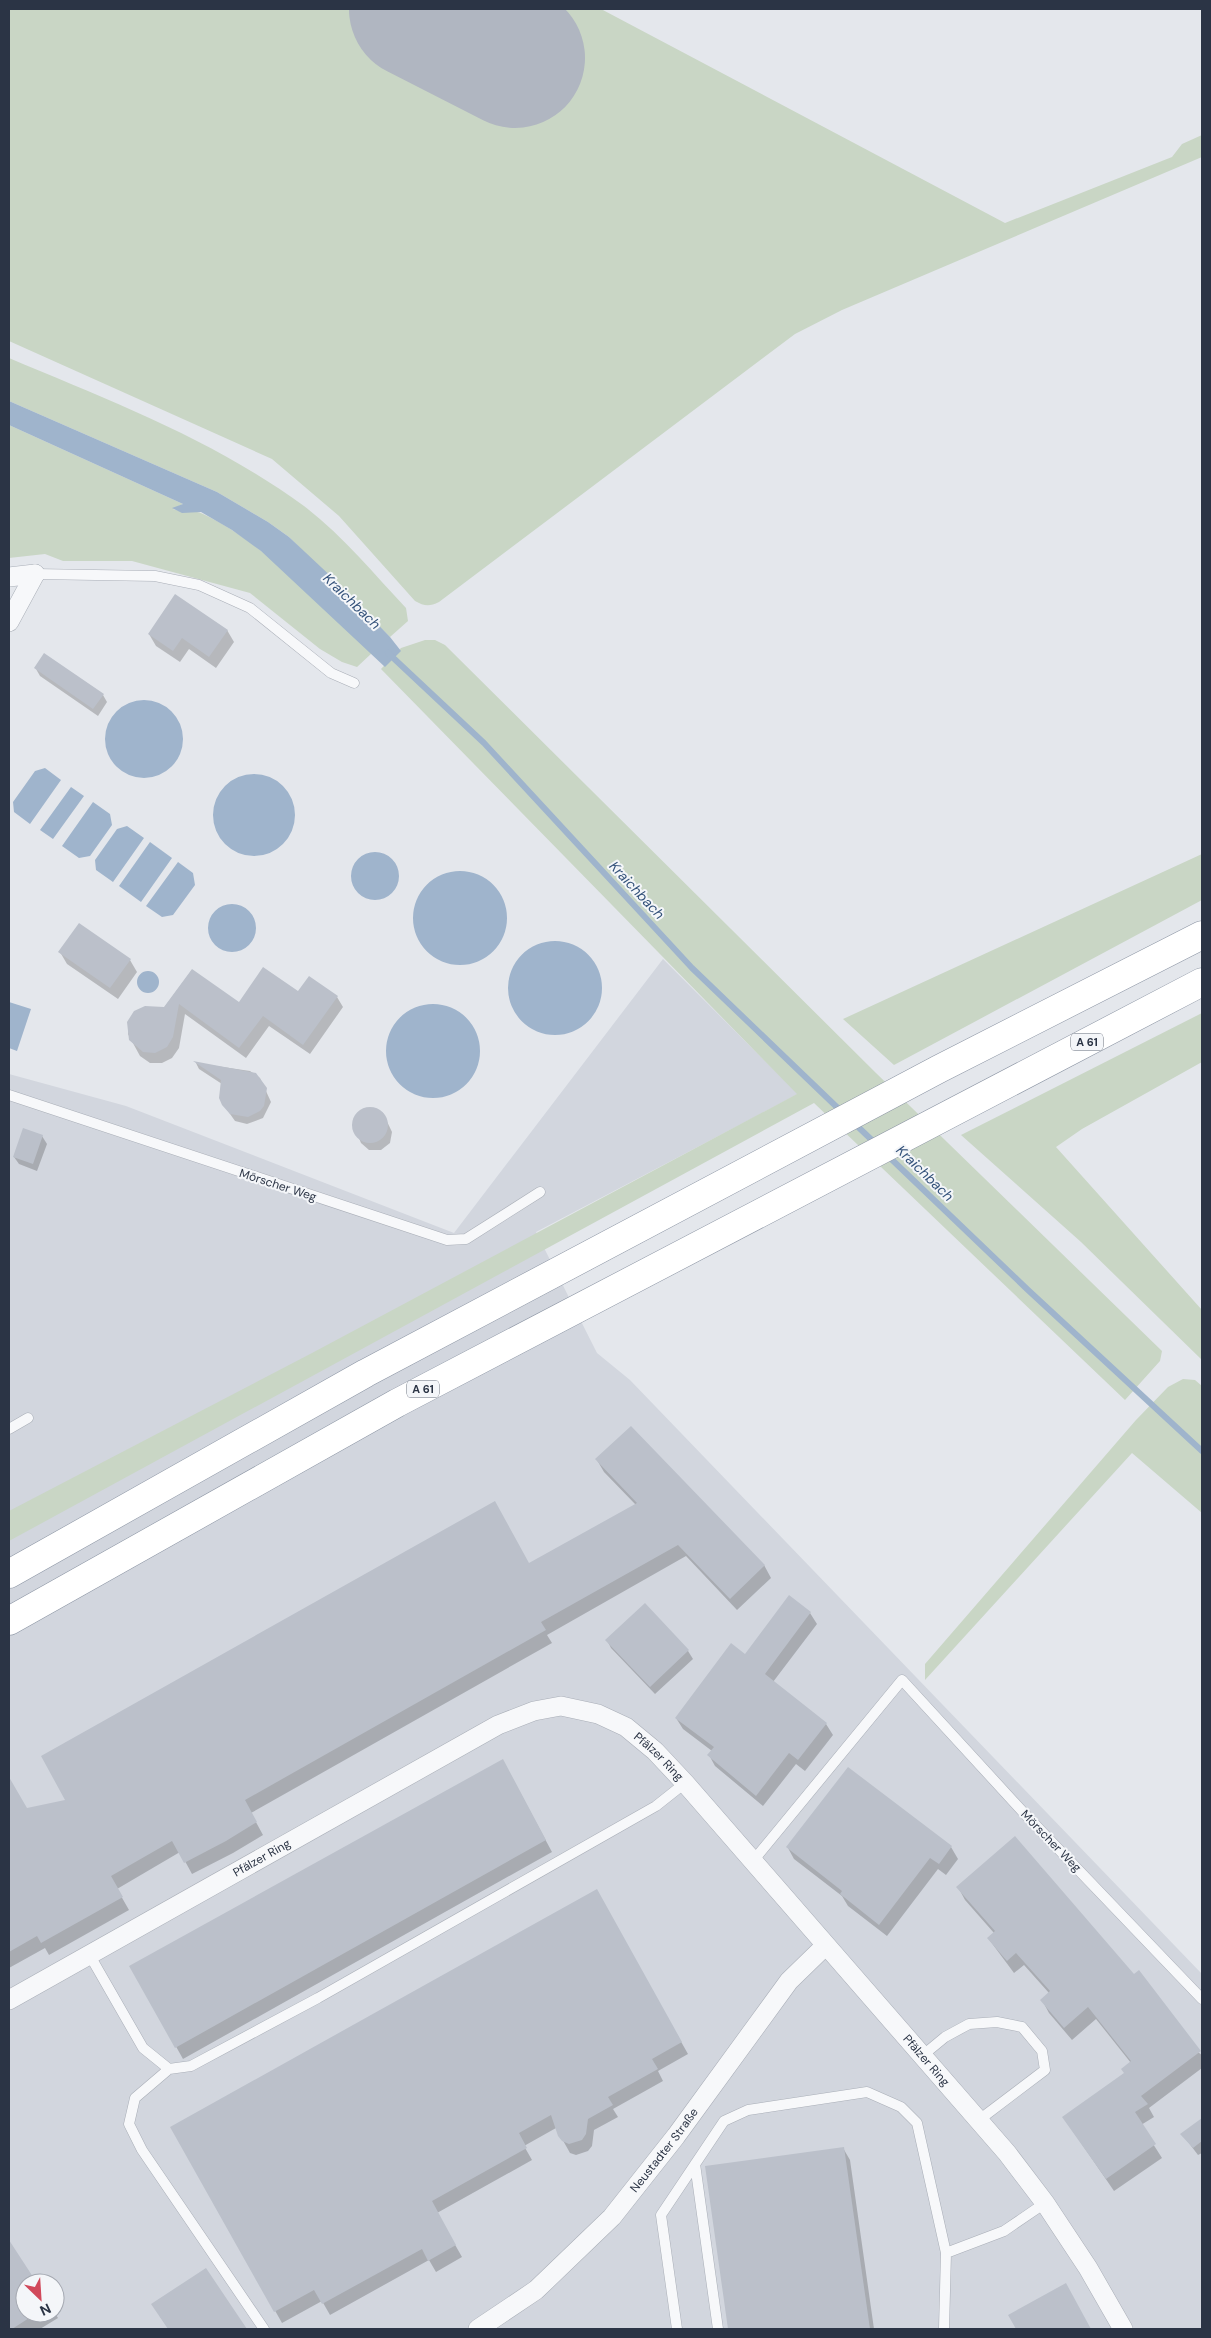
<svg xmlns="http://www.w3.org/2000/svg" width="1211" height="2338" font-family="'DM Sans',sans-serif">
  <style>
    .built { fill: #d2d6de; fill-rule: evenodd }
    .green { fill: #c9d6c5 }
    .water { fill: #9fb4cc }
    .shadow { fill: #0003 }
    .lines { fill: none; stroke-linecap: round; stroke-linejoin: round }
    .stream { stroke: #9fb4cc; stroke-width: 6 }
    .runway { stroke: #b0b6c1; stroke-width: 140 }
    .building { fill: #bbc0ca }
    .service-casing { stroke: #a9aeb7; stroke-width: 11 }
    .minor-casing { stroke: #a9aeb7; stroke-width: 20 }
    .motorway-casing { stroke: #8b94a3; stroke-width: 29 }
    .service { stroke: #f7f8fa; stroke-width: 10 }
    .minor { stroke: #f7f8fa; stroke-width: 19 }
    .motorway { stroke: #fff; stroke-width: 28 }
    .labels { text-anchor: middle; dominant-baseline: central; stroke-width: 4; stroke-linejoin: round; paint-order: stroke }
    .shield { fill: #f4f6f9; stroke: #676e7b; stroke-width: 1 }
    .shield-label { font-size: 11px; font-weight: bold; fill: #2b3445 }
    .street-label { font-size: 12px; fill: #2b3445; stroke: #f4f6f9 }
    .water-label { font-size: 14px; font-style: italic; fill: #34527a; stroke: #f4f6f9 }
  </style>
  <rect width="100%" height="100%" fill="#e4e7ec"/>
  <!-- built -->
  <path class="built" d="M 663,959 L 798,1094 L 536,1232 L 597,1353 L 630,1380 L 1202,1974 L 1202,2329 L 9,2329 L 9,1074 L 126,1106 L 454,1233 ZM 25,2283 L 55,2283 L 55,2313 L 25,2313 Z"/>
  <!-- green -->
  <path class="green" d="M 9,9 L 601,9 L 1005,223 L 1172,157 L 1182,144 L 1202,135 L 1202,157 L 842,310 L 795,334 L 439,602 C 429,607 424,606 415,601 L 339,516 L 272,459 L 9,341 Z
    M 9,358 C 111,401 214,440 304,506 C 342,535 374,574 406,608 L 408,621 L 390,637 L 289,537 L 268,522 L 217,492 L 9,401 Z
    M 9,425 L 183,504 L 173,509 C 183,513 194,509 203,514 C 263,541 323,608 372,653 L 357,667 L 342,662 L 320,649 L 250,593 L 132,561 L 63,561 L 45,554 L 9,558 Z
    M 425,640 L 435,640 L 445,645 L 876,1073 L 1162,1351 L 1160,1361 L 1125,1400 L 814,1103 L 9,1541 L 9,1511 L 312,1353 L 797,1094 L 381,669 L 401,648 Z
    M 1202,854 L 1202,900 L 894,1065 L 843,1019 Z
    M 1202,1013 L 1202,1062 L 1082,1129 L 1056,1147 L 1202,1310 L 1202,1360 L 1081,1242 L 961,1135 Z
    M 1183,1379 L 1195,1380 L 1202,1386 L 1202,1513 L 1132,1453 L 925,1680 L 925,1664 L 1136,1420 L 1168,1387 Z"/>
  <!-- water -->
  <path class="water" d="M 9,401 L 217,492 L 268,522 L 289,537 L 337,582 L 390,637 L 401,651 L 385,667 L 261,551 L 232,530 L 201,512 L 182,513 L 172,508 L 183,504 L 9,425 Z
    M105 739a39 39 0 1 1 78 0a39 39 0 1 1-78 0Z
    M 45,768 L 61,780 L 30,824 L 14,812 L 13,802 L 35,771 Z
    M213 815a41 41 0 1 1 82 0a41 41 0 1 1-82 0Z
    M 71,787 L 84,796 L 53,839 L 40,830 Z
    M 93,802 L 110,814 L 112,825 L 90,856 L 79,858 L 62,846 Z
    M 127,826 L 144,838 L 113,882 L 96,870 L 95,860 L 117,829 Z
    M 150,842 L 172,858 L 141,902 L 119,886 Z
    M351 876a24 24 0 1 1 48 0a24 24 0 1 1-48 0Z
    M 178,862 L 193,873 L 195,885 L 173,915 L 162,917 L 146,906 Z
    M413 918a47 47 0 1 1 94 0a47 47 0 1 1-94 0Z
    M208 928a24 24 0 1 1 48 0a24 24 0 1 1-48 0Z
    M508 988a47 47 0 1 1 94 0a47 47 0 1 1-94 0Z
    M137 982a11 11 0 1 1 22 0a11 11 0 1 1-22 0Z
    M 9,1002 L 31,1009 L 17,1051 L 9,1048 Z
    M386 1051a47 47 0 1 1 94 0a47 47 0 1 1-94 0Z"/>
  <!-- shadow -->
  <path class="shadow" d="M 227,630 L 234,642 L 216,668 L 189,649 L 180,662 L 156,646 L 149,634 Z
    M 36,669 L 103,695 L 107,702 L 98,716 L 40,676 Z
    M 60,952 L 130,960 L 137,972 L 118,999 L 67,964 Z
    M 192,970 L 239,1004 L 299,993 L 337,997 L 343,1007 L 310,1054 L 269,1026 L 246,1058 L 185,1014 L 179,1048 L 172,1058 L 162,1063 L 150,1063 L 140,1056 L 128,1034 L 131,1017 L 164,1008 Z
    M 196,1063 L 250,1071 L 260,1078 L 271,1102 L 263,1118 L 247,1124 L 235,1121 L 223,1104 L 222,1084 L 199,1069 Z
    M 373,1108 L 383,1113 L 392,1132 L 390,1143 L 381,1150 L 369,1150 L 361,1143 L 353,1124 L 358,1113 L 362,1110 Z
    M 42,1136 L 47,1144 L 37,1171 L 19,1164 L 14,1157 Z
    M 597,1460 L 764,1565 L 771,1578 L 737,1610 L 686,1556 L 547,1635 L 552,1643 L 251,1813 L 263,1835 L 233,1853 L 192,1874 L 180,1852 L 117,1889 L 129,1910 L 49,1955 L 45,1948 L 9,1968 L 9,1782 L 26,1810 L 67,1801 L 529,1565 L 636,1505 L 604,1472 Z
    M 645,1605 L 688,1651 L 693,1659 L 655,1694 L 611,1648 L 607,1640 Z
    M 810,1613 L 817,1624 L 773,1682 L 826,1724 L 833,1735 L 805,1771 L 796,1764 L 763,1806 L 715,1766 L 709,1755 L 712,1751 L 683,1729 L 676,1718 L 745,1655 Z
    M 848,1769 L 951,1847 L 958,1859 L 946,1875 L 938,1869 L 887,1936 L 848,1906 L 842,1896 L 794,1859 L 788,1848 Z
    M 509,1772 L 552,1852 L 183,2059 L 131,1966 Z
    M 958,1887 L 1202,2055 L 1202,2068 L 1149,2108 L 1154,2117 L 1141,2125 L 1162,2158 L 1114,2191 L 1064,2118 L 1125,2073 L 1131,2063 L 1096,2019 L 1072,2040 L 1049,2013 L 1042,2000 L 1049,1993 L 1024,1965 L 1014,1973 L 988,1938 L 994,1933 L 965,1900 Z
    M 596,1891 L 688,2054 L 658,2071 L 663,2081 L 613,2109 L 618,2117 L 594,2130 L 592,2146 L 588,2151 L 576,2155 L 570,2153 L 556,2128 L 524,2146 L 532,2160 L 437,2213 L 462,2257 L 436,2272 L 429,2260 L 330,2315 L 322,2301 L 282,2323 L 172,2127 Z
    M 1202,2120 L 1202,2153 L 1198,2155 L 1182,2134 Z
    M 843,2148 L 850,2160 L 874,2329 L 729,2329 L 706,2167 Z
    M 9,2242 L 36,2283 L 25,2283 L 25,2313 L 55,2313 L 58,2318 L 40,2329 L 9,2329 Z
    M 205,2269 L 246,2329 L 169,2329 L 159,2315 Z
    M 1065,2285 L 1090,2329 L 1018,2329 L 1010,2315 Z"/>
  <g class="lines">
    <!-- stream -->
    <path class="stream" d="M 388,653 L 484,743 L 692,968 L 843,1113
      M 854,1123 L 877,1145
      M 886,1154 L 1028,1290 L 1202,1451"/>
    <!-- runway -->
    <path class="runway" d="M 419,9 L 515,58"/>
  </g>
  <!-- building -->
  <path class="building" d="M 175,594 L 228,630 L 209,657 L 182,638 L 173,651 L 148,634 Z
    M 44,653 L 104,694 L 93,709 L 34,668 Z
    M 79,923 L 131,959 L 110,988 L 58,952 Z
    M 263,967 L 298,991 L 309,976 L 338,996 L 303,1045 L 263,1016 L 239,1048 L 179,1004 L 173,1037 L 167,1047 L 155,1053 L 143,1052 L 129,1040 L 127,1022 L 134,1011 L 145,1006 L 164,1007 L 192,969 L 239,1002 Z
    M 193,1061 L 256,1073 L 267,1088 L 264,1106 L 260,1111 L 248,1117 L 230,1114 L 222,1105 L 219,1098 L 221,1080 Z
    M352 1125a18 18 0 1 1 36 0a18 18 0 1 1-36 0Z
    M 23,1128 L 43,1135 L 33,1164 L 13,1157 Z
    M 631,1426 L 765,1565 L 730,1599 L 678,1545 L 541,1622 L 546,1630 L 245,1800 L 257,1822 L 226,1841 L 184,1863 L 172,1841 L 111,1876 L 123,1897 L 41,1943 L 37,1936 L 9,1952 L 9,1777 L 27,1808 L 65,1800 L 41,1756 L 495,1501 L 529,1563 L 637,1503 L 595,1459 Z
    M 789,1595 L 811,1612 L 765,1674 L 827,1723 L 798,1760 L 789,1753 L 756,1796 L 707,1755 L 714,1747 L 675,1718 L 731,1643 L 745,1654 Z
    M 645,1603 L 689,1650 L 650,1687 L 605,1640 Z
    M 503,1759 L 546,1840 L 175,2048 L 129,1966 Z
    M 848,1767 L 952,1846 L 939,1864 L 930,1858 L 879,1925 L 840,1894 L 842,1891 L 786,1847 Z
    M 1015,1836 L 1134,1974 L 1139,1970 L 1201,2051 L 1141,2096 L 1148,2104 L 1135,2112 L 1156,2144 L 1106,2179 L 1062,2117 L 1124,2073 L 1121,2069 L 1131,2061 L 1088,2007 L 1064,2028 L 1040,2000 L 1050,1991 L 1016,1953 L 1007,1961 L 987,1938 L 995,1931 L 956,1887 Z
    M 597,1889 L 682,2042 L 652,2059 L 658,2069 L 608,2097 L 613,2105 L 588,2119 L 586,2134 L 582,2140 L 569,2144 L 562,2141 L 558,2136 L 551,2115 L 519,2133 L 527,2148 L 432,2201 L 456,2245 L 428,2261 L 422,2249 L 322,2304 L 314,2290 L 274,2312 L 170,2127 Z
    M 1202,2118 L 1202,2141 L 1193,2148 L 1180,2134 Z
    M 844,2147 L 870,2329 L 728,2329 L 705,2166 Z
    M 9,2240 L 37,2283 L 25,2283 L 25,2313 L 37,2313 L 12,2329 L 9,2329 Z
    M 206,2268 L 247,2329 L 168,2329 L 151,2304 Z
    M 1066,2283 L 1091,2329 L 1016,2329 L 1008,2315 Z"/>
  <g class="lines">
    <defs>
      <path id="service" d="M 35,574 L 155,576 L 199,585 L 250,608 L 331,673 L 354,683
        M 9,1095 L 447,1240 L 466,1239 L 540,1192
        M 9,1429 L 28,1418
        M 753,1861 L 902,1680 L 1023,1812 L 1202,1999
        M 89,1954 L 143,2048 L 169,2069 L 191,2066 L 318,1998 L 656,1806 L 685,1783
        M 922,2056 L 945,2037 L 969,2024 L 997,2022 L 1022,2027 L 1042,2051 L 1045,2070 L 979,2120
        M 169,2069 L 135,2098 L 129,2124 L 142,2150 L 264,2329
        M 695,2164 L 718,2329
        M 677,2329 L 661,2215 L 724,2121 L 748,2110 L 867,2092 L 901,2107 L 917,2123 L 946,2253
        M 944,2329 L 946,2253 L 1004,2231 L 1045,2203"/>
      <g id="minor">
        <path d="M 9,577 L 35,574"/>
        <path d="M 9,622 L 35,574"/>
        <path id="s1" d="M 9,2000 L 498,1725 L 534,1711 L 561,1706 L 598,1714 L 626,1727 L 655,1751 L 685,1783 L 1007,2153 L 1045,2203 L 1088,2268 L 1123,2329"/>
        <path id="s2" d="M 478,2329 L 536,2290 L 612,2217 L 676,2136 L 789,1981 L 825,1946"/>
      </g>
      <path id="motorway" d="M 9,1574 L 366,1373 L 939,1069 L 1202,935
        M 9,1621 L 397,1403 L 1202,982"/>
    </defs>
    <!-- service casing -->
    <use href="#service" class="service-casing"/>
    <!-- minor casing -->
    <use href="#minor" class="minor-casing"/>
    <!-- motorway casing -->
    <use href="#motorway" class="motorway-casing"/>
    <!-- service -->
    <use href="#service" class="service"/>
    <!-- minor -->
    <use href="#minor" class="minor"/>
    <!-- motorway -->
    <use href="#motorway" class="motorway"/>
  </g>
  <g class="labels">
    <!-- shield labels -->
    <g class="shield">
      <rect x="1071" y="1033.5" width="32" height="17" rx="4"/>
      <rect x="407" y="1380.5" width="32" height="17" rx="4"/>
    </g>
    <g class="shield-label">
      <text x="1087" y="1042">A 61</text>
      <text x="423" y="1389">A 61</text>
    </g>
    <!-- street labels -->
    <g class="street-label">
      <text transform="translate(278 1185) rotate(18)">Mörscher Weg</text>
      <text stroke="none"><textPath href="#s1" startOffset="740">Pfälzer Ring</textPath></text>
      <text transform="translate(1051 1841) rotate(46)">Mörscher Weg</text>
      <text stroke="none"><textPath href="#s1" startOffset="290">Pfälzer Ring</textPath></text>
      <text stroke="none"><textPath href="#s1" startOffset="1145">Pfälzer Ring</textPath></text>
      <text stroke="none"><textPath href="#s2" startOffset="260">Neustadter Straße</textPath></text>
    </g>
    <!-- water labels -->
    <g class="water-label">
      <text transform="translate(352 601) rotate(44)">Kraichbach</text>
      <text transform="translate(637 890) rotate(47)">Kraichbach</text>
      <text transform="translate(925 1173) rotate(44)">Kraichbach</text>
    </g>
  </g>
  <!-- border -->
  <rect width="1211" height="2338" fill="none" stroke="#2b3445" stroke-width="20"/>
  <!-- north arrow -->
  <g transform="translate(40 2298) rotate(155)"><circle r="24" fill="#f4f6f9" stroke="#a4a8b1"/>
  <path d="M0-4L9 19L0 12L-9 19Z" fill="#d1495b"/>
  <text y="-8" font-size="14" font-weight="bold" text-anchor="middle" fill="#2b3445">N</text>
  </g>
</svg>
